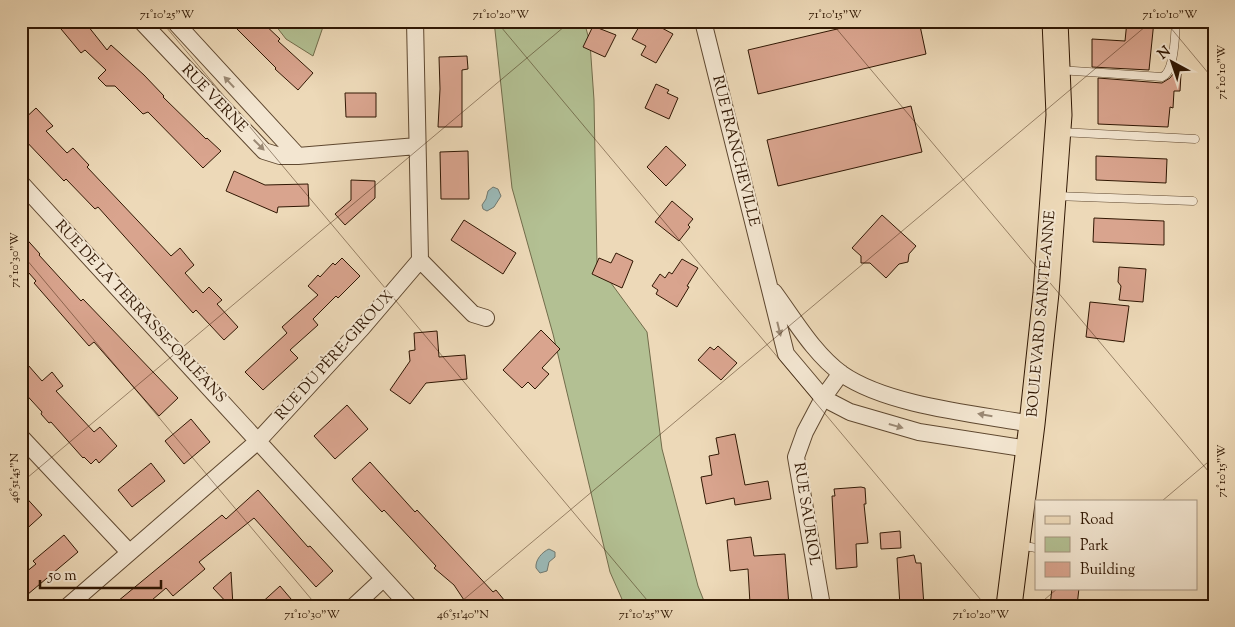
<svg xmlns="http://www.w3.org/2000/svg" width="1235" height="627" font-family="'Sorts Mill Goudy',serif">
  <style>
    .green { fill: #b3c093; stroke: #726c4b }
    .water { fill: #9bb9b7; stroke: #70786f }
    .building { fill: #d9a48e; stroke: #301703 }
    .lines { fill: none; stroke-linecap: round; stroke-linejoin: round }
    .lane-casing { stroke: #5f4830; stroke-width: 9 }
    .street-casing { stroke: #5f4830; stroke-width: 18 }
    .primary-casing { stroke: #301703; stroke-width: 27 }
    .lane { stroke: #f3e6d1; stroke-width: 8 }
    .street { stroke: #f3e6d1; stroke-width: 16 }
    .primary { stroke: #edd9b8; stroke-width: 25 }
    .oneway { fill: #9b8974 }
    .ticks { fill: none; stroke: #301703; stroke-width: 1; stroke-opacity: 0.45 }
    .labels { text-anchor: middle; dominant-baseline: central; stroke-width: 4; stroke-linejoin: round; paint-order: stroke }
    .street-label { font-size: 15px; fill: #301703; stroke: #f3e6d1 }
    .neatline { fill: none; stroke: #301703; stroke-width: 2 }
    .ticks-label { font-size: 12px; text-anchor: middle; fill: #301703 }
  </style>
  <rect width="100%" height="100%" fill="#edd9b8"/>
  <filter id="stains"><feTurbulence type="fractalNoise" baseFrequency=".004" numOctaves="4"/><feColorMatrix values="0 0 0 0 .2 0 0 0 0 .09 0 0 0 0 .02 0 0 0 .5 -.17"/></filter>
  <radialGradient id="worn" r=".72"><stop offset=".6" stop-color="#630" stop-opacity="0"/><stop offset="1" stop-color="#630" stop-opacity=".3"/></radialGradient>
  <!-- green -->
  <path class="green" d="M 272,21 L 325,21 L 313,56 L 286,39 Z
    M 494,21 L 584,21 L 590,43 L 594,100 L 597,264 L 647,332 L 662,449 L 698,586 L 706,606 L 625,606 L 610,572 L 553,334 L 512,188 Z"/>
  <!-- water -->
  <path class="water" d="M 493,187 L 498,189 L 501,196 L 494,207 L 487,211 L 483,209 L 482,205 L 486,199 L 488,191 Z
    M 549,549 L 555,552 L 555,557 L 549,562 L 547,571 L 540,573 L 536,568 C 535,560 542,552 549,549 Z"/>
  <!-- building -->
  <path class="building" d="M 71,21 L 84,21 L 107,50 L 111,45 L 144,75 L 164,96 L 163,97 L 206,139 L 207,138 L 221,151 L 203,168 L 148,112 L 143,114 L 115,86 L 106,86 L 98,78 L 106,70 L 85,50 L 81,53 L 61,29 Z
    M 229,21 L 261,21 L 280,39 L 278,41 L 313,73 L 298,90 L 275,69 L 276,68 Z
    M 649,21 L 673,34 L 656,63 L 641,55 L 646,46 L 632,39 L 640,25 L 645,28 Z
    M 871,21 L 919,21 L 926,54 L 758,94 L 748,50 Z
    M 1127,21 L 1154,21 L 1149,70 L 1092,67 L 1092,39 L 1125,41 Z
    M 593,26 L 616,35 L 605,57 L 583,47 Z
    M 467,56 L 468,69 L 462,70 L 462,127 L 438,127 L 440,89 L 439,57 Z
    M 1173,74 L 1181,74 L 1180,91 L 1174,91 L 1173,108 L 1170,107 L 1168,127 L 1098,124 L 1098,78 L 1162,83 L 1170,78 Z
    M 656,84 L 669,90 L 667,93 L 678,98 L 669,119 L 645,108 Z
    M 345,93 L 376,93 L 376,117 L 346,117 Z
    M 911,106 L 922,152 L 778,186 L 767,140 Z
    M 36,108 L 53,126 L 46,131 L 67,153 L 73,148 L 89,165 L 87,167 L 171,256 L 180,248 L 194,265 L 185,273 L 203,293 L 209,287 L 222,300 L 217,304 L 238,327 L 224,340 L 196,310 L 193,313 L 98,207 L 95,209 L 66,179 L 64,181 L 21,136 L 21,122 Z
    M 666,146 L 686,165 L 666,186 L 647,167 Z
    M 468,151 L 469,199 L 441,199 L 440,152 Z
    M 1096,156 L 1167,159 L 1166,183 L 1096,180 Z
    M 234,171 L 265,185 L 308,184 L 309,206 L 278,207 L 277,213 L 226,191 Z
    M 351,180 L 375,181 L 375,198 L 345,225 L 335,214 L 351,200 Z
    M 672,201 L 693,219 L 688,225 L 690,227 L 679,241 L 655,222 Z
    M 882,215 L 916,246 L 909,254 L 908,262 L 899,264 L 886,278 L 870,263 L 861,263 L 861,256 L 852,248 Z
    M 1094,218 L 1164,221 L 1164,245 L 1093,242 Z
    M 464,220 L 516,253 L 503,274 L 451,240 Z
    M 21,233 L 40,254 L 39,255 L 81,301 L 83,299 L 178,398 L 159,416 L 94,342 L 89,346 L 34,283 L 36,281 L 21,264 Z
    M 616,253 L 633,261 L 622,288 L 592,274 L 599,258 L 611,263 Z
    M 342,258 L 360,276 L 338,298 L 336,296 L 313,319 L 318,325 L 290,350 L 298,358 L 263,390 L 245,372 L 287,333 L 282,327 L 318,295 L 308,286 L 318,275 L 320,277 L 333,263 L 335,265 Z
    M 682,259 L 698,268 L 687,286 L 689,287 L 677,307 L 656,294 L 658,290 L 652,286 L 660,274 L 665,278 L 669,272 L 672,274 Z
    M 1119,267 L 1146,269 L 1143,302 L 1119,300 L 1121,286 L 1118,282 Z
    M 1090,302 L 1129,306 L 1124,342 L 1086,337 Z
    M 541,330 L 560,349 L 542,368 L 549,374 L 535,389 L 528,382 L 522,388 L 503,370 Z
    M 437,331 L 439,357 L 465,355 L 467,379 L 426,383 L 410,404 L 390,390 L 410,361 L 409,351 L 415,350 L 414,333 Z
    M 718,346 L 737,363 L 721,380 L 698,360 L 710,347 L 714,350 Z
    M 21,357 L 42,381 L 52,372 L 63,386 L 56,391 L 94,432 L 100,427 L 117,446 L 99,463 L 96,459 L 91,464 L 84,457 L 83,458 L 51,422 L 49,423 L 41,414 L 42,412 L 21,389 Z
    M 347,405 L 368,429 L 335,459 L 314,436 Z
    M 191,419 L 210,442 L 184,464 L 165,441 Z
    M 735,434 L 745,485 L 768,481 L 771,499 L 735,505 L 734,498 L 706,504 L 701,477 L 712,475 L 709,456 L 719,454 L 716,438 Z
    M 370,462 L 415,512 L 417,510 L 493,592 L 496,590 L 509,606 L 468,606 L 454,585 L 434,568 L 436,566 L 384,510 L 382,512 L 354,482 L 352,479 Z
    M 151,463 L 165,481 L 132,507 L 118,490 Z
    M 861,487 L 865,488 L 866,504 L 864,504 L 868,543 L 856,544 L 857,567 L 836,569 L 832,496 L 835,496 L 834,489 Z
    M 258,490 L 308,547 L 310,546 L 333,571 L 316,587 L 254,518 L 199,562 L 205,569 L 173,596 L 166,588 L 145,606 L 112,606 L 222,515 L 226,519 Z
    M 21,492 L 42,515 L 21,534 Z
    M 900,531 L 901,548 L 881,549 L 880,533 Z
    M 64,535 L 78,552 L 21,600 L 21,576 L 36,564 L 33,561 Z
    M 751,537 L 754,556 L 785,554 L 789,606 L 765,606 L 765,603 L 750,604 L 748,569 L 730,571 L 727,540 Z
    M 914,555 L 916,563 L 921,563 L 924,606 L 900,606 L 897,558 Z
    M 231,572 L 233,606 L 230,606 L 213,588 Z
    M 280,586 L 297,606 L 258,606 Z
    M 1052,588 L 1079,588 L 1077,606 L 1050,606 Z"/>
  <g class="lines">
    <defs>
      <path id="lane" d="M 1059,70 L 1162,77 C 1175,72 1175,34 1176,21
        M 1060,132 L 1195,139
        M 1055,196 L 1193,201
        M 1019,545 L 1036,548"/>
      <path id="street" d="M 141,21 L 264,151 L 280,156 L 298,156 L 417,146
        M 174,21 L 298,156
        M 703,21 L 786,354 L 823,398 L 850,412 L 919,432 L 1029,449
        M 21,183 L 409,606
        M 420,260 L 473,314 L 486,318
        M 774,292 C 794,319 814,354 842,374 C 888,406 977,414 1032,424
        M 21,437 L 129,552
        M 68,606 L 258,441 L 362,328 L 420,260 L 415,21
        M 354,606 L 383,579
        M 822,606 L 796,457 L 805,432 L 823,398 L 841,373"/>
      <path id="primary" d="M 1009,606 L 1032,424 L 1046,293 L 1059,115 L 1055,21"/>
    </defs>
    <!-- lane casing -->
    <use href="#lane" class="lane-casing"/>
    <!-- street casing -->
    <use href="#street" class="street-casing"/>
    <!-- primary casing -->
    <use href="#primary" class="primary-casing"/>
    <!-- lane -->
    <use href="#lane" class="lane"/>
    <!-- street -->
    <use href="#street" class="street"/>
    <!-- primary -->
    <use href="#primary" class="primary"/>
  </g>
  <!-- one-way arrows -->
  <defs><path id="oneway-solid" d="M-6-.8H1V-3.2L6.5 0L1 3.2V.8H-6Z" transform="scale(1.25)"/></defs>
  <g class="oneway">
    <use href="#oneway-solid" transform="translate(229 82) rotate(-133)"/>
    <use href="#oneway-solid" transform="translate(259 145) rotate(45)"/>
    <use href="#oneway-solid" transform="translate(779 329) rotate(76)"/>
    <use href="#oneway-solid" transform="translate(985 415) rotate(-170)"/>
    <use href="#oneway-solid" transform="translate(896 426) rotate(16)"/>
  </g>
  <!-- ticks -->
  <path class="ticks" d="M 161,21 L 652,606M 496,21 L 986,606M 830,21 L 1214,478M 1165,21 L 1214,80M 21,253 L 317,606M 21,483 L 571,21M 1162,501 L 1214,457M 456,606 L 1152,21M 1037,606 L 1058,588"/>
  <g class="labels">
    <!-- street labels -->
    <g class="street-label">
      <text transform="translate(214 99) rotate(46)">RUE VERNE</text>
      <text transform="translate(735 151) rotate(76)">RUE FRANCHEVILLE</text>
      <text transform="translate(140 312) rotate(47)">RUE DE LA TERRASSE-ORLÉANS</text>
      <text transform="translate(1042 314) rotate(-85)">BOULEVARD SAINTE-ANNE</text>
      <text transform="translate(335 356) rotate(-48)">RUE DU PÈRE-GIROUX</text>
      <text transform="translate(806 514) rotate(81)">RUE SAURIOL</text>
    </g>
  </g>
  <!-- margin -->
  <rect width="1235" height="627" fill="none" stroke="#edd9b8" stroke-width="55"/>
  <!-- legend -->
  <rect x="1035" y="500" width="162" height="90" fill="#f3e6d1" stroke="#a5937f"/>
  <rect x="1045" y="516" width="25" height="8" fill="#edd9b8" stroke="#a5937f"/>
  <text x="1080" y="524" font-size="15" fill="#301703">Road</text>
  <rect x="1045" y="537" width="25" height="15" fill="#b3c093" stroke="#a5937f"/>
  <text x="1080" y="550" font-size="15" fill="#301703">Park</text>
  <rect x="1045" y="562" width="25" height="15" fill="#d9a48e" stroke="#a5937f"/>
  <text x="1080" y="574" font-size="15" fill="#301703">Building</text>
  <!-- north arrow -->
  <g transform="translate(1172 62) rotate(320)" stroke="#f3e6d1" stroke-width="4" paint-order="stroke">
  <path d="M0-4L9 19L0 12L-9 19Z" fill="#301703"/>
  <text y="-8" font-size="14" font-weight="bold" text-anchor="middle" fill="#301703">N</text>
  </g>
  <!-- scale -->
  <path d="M40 580v8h121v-8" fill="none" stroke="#301703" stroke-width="2.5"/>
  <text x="48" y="580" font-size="15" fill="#301703" stroke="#f3e6d1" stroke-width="4" paint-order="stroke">50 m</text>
  <rect x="28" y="28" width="1180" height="572" class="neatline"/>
  <g class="ticks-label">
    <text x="167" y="18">71°10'25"W</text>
    <text x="501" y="18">71°10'20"W</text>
    <text x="835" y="18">71°10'15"W</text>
    <text x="1170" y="18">71°10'10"W</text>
    <text transform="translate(1221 72) rotate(-90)" y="4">71°10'10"W</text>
    <text transform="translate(14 260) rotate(-90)" y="4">71°10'30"W</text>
    <text transform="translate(1221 471) rotate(-90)" y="4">71°10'15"W</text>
    <text transform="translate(14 478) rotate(-90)" y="4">46°51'45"N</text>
    <text x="312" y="618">71°10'30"W</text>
    <text x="463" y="618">46°51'40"N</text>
    <text x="646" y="618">71°10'25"W</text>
    <text x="981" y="618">71°10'20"W</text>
  </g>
  <rect width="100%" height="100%" filter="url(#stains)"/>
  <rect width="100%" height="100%" fill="url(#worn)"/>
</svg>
